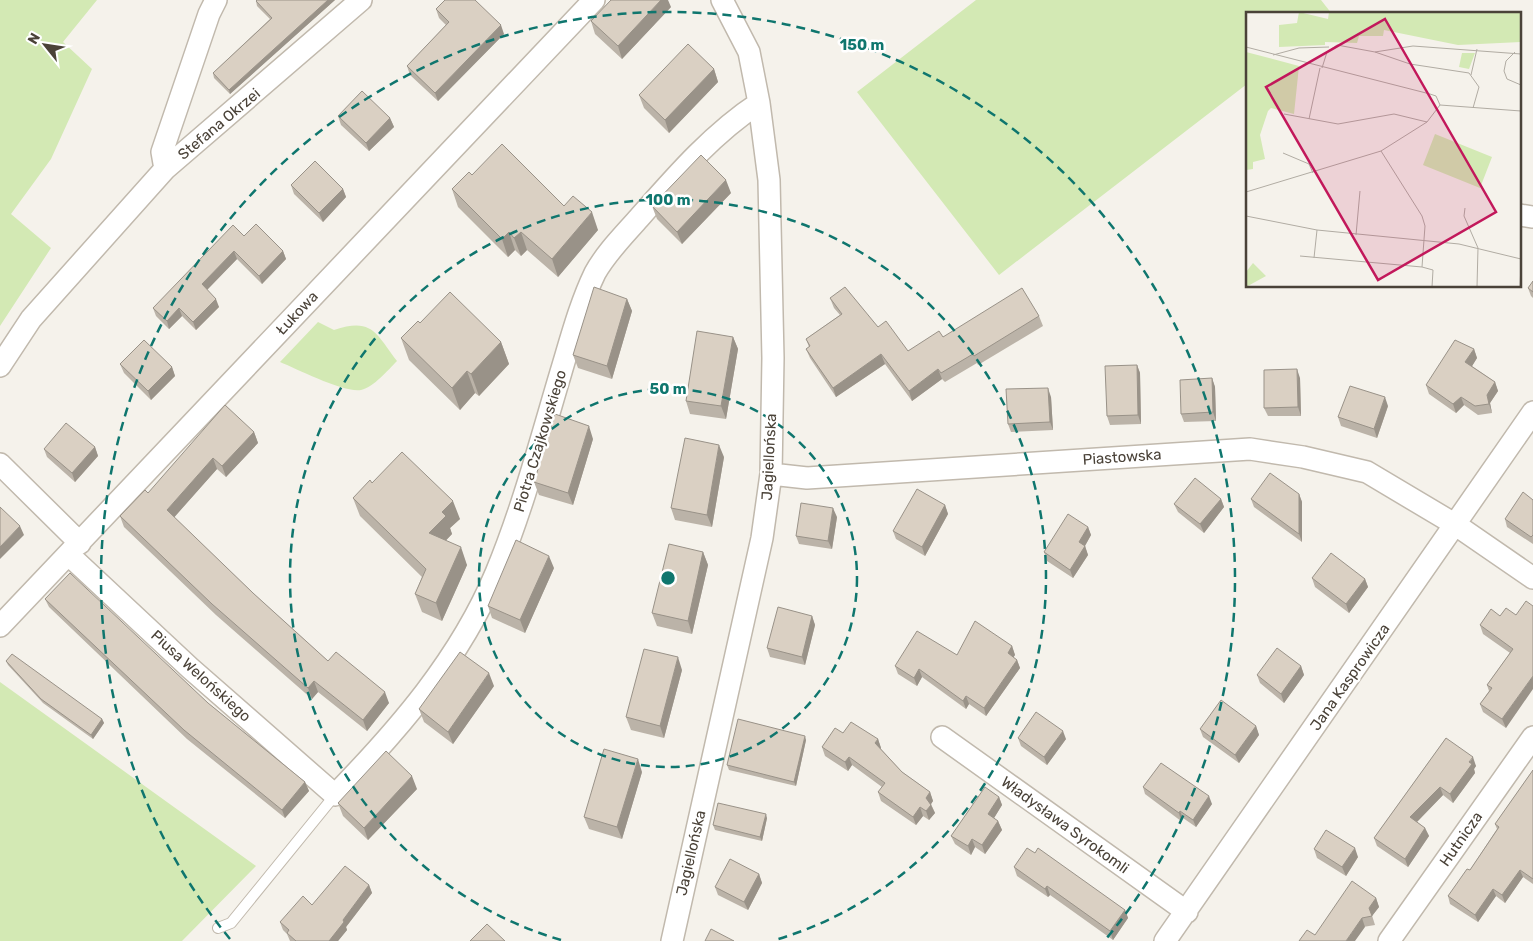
<svg xmlns="http://www.w3.org/2000/svg" width="1533" height="941" font-family="Rubik,sans-serif">
  <style>
    .green { fill: #d3e9b4 }
    .lines { fill: none; stroke-linecap: round; stroke-linejoin: round }
    .lane-casing { stroke: #c1b9ad; stroke-width: 12 }
    .street-casing { stroke: #c1b9ad; stroke-width: 24 }
    .lane { stroke: #fff; stroke-width: 10 }
    .street { stroke: #fff; stroke-width: 21 }
    .wall { fill: #bbb3a8 }
    .shaded-wall { fill: #999288 }
    .building { fill: #dad0c3; stroke: #999288 }
    .ring { fill: none; stroke: #0f766e; stroke-width: 2.5; stroke-dasharray: 9 6 }
    .labels { text-anchor: middle; dominant-baseline: central; stroke-width: 5; stroke-linejoin: round; paint-order: stroke }
    .street-label { font-size: 15px; fill: #4a4238; stroke: #fff }
    .inset-road { fill: none; stroke: #b1aca3; stroke-width: 1 }
    .view { fill: #c2185b; fill-opacity: 0.15; stroke: #c2185b; stroke-width: 2.5 }
    .inset-edge { fill: none; stroke: #4a4238; stroke-width: 2.5 }
    .centre { fill: #0f766e; stroke: #fff; stroke-width: 2.5 }
    .ring-label { font-size: 15px; text-anchor: middle; font-weight: bold; fill: #0f766e; stroke: #fff; stroke-width: 5; stroke-linejoin: round; paint-order: stroke }
  </style>
  <rect width="100%" height="100%" fill="#f5f2eb"/>
  <!-- green -->
  <path class="green" d="M 0,0 L 97,0 L 63,42 L 92,69 L 51,159 L 11,214 L 51,248 L 0,326 Z
    M 976,0 L 1321,0 L 1332,14 L 1247,14 L 1247,84 L 999,275 L 857,92 Z
    M 318,322 L 334,330 C 373,317 376,334 397,361 C 388,370 374,387 361,390 C 344,393 297,369 280,362 Z
    M 0,682 L 256,866 L 182,941 L 0,941 Z"/>
  <g class="lines">
    <defs>
      <path id="lane" d="M 218,928 L 231,923 L 335,795"/>
      <path id="street" d="M 165,169 L 162,152 L 209,14 L 216,0
        M 1519,215 L 1533,217
        M 0,366 L 31,319 L 165,169 L 361,0
        M 0,464 L 80,543
        M 771,474 L 807,478 L 1250,449 L 1303,457 L 1367,472 L 1456,525 L 1533,578
        M 69,555 L 190,668 L 335,795 C 399,729 460,659 496,573 C 523,508 541,439 561,372 C 571,339 580,304 595,273 C 606,253 624,235 639,218 C 675,177 713,133 759,103
        M 0,626 L 594,0
        M 942,737 L 1187,912
        M 672,941 L 762,538 L 771,474 L 773,358 L 769,180 L 759,103 L 749,52 L 722,0
        M 1165,941 L 1533,412
        M 1389,941 L 1533,737"/>
    </defs>
    <!-- lane casing -->
    <use href="#lane" class="lane-casing"/>
    <!-- street casing -->
    <use href="#street" class="street-casing"/>
    <!-- lane -->
    <use href="#lane" class="lane"/>
    <!-- street -->
    <use href="#street" class="street"/>
  </g>
  <!-- wall -->
  <path class="wall" d="M 257,0 L 335,0 L 230,94 L 214,78 L 213,73 L 270,19 L 257,6 L 256,1 Z
    M 671,7 L 622,59 L 595,34 L 591,21 Z
    M 436,9 L 504,34 L 438,101 L 410,75 L 407,66 L 446,25 L 439,18 Z
    M 714,69 L 718,82 L 669,133 L 644,108 L 639,95 Z
    M 338,116 L 390,118 L 394,127 L 369,151 L 341,125 Z
    M 472,175 L 564,206 L 598,230 L 558,277 L 527,250 L 521,256 L 515,250 L 508,257 L 458,207 L 452,189 Z
    M 291,185 L 343,189 L 346,197 L 323,222 L 294,194 Z
    M 731,193 L 682,244 L 657,219 L 652,206 Z
    M 244,236 L 283,251 L 286,259 L 262,284 L 237,259 L 207,290 L 219,307 L 196,330 L 182,316 L 169,329 L 156,316 L 153,308 Z
    M 1533,281 L 1533,298 L 1531,296 L 1528,288 Z
    M 830,298 L 878,327 L 908,351 L 943,337 L 1039,316 L 1043,326 L 978,365 L 977,363 L 945,382 L 942,379 L 912,401 L 885,364 L 836,397 L 810,358 L 806,349 L 809,347 L 806,339 L 840,315 L 834,308 Z
    M 627,299 L 632,311 L 612,379 L 578,368 L 573,355 Z
    M 420,323 L 501,342 L 509,364 L 479,396 L 475,393 L 460,410 L 409,360 L 401,338 Z
    M 733,337 L 738,349 L 726,419 L 690,414 L 686,401 Z
    M 1474,349 L 1477,358 L 1472,366 L 1495,382 L 1498,391 L 1490,403 L 1492,413 L 1478,415 L 1464,405 L 1456,413 L 1429,394 L 1426,385 Z
    M 120,364 L 172,367 L 175,376 L 151,400 L 124,373 Z
    M 1137,365 L 1140,373 L 1141,424 L 1110,425 L 1107,416 Z
    M 1212,378 L 1215,387 L 1216,421 L 1184,422 L 1181,414 Z
    M 1300,378 L 1301,416 L 1268,416 L 1264,408 Z
    M 1051,397 L 1053,430 L 1011,432 L 1008,424 Z
    M 1388,406 L 1377,438 L 1341,426 L 1338,417 Z
    M 254,432 L 258,443 L 226,477 L 217,469 L 174,517 L 253,593 L 328,661 L 389,703 L 367,731 L 318,692 L 312,699 L 216,615 L 124,527 L 120,516 Z
    M 593,439 L 573,505 L 539,495 L 534,482 Z
    M 95,447 L 98,456 L 75,482 L 47,457 L 44,449 Z
    M 724,457 L 712,527 L 675,520 L 671,508 Z
    M 372,483 L 460,519 L 450,528 L 452,534 L 446,540 L 467,565 L 442,621 L 422,612 L 415,594 L 422,577 L 360,516 L 353,498 Z
    M 1299,494 L 1302,502 L 1302,542 L 1254,507 L 1251,499 Z
    M 1221,499 L 1224,507 L 1204,533 L 1178,512 L 1174,504 Z
    M 1533,500 L 1533,544 L 1507,527 L 1505,519 Z
    M 945,505 L 948,514 L 925,556 L 896,539 L 893,531 Z
    M 837,517 L 832,549 L 799,544 L 796,536 Z
    M 1088,527 L 1091,535 L 1085,546 L 1088,555 L 1073,578 L 1047,561 L 1044,552 Z
    M 703,552 L 708,565 L 692,634 L 657,626 L 652,613 Z
    M 554,568 L 525,633 L 492,618 L 488,606 Z
    M 1312,578 L 1365,579 L 1368,587 L 1349,613 L 1315,587 Z
    M 45,599 L 208,703 L 305,782 L 309,791 L 285,818 L 187,739 L 49,607 Z
    M 1516,615 L 1506,728 L 1483,712 L 1480,704 L 1489,691 L 1487,685 L 1510,653 L 1483,634 L 1480,625 L 1500,616 Z
    M 812,616 L 815,625 L 805,665 L 770,657 L 767,648 Z
    M 1012,646 L 1015,655 L 1013,657 L 1017,660 L 1020,668 L 986,716 L 969,704 L 966,709 L 922,677 L 917,686 L 898,674 L 895,666 Z
    M 6,661 L 102,719 L 104,723 L 93,739 L 43,703 L 8,665 Z
    M 1301,666 L 1304,675 L 1284,703 L 1260,683 L 1257,675 Z
    M 682,670 L 664,738 L 631,730 L 626,717 Z
    M 494,686 L 453,744 L 424,722 L 419,709 Z
    M 1256,726 L 1259,735 L 1239,763 L 1203,737 L 1200,729 Z
    M 843,733 L 878,739 L 881,748 L 881,749 L 902,772 L 930,792 L 933,801 L 931,804 L 935,813 L 929,820 L 923,816 L 916,825 L 881,801 L 878,792 L 882,787 L 852,765 L 848,771 L 825,756 L 822,747 Z
    M 1018,738 L 1066,739 L 1047,765 L 1021,746 Z
    M 1446,738 L 1476,766 L 1474,769 L 1475,773 L 1453,803 L 1443,795 L 1417,822 L 1425,828 L 1429,836 L 1408,867 L 1377,846 L 1374,838 Z
    M 806,740 L 796,786 L 729,770 L 727,765 Z
    M 1533,770 L 1533,884 L 1523,877 L 1505,903 L 1496,896 L 1478,922 L 1450,904 L 1448,896 L 1470,870 L 1497,829 L 1495,824 Z
    M 642,772 L 622,839 L 589,829 L 584,817 Z
    M 1143,787 L 1212,804 L 1196,827 L 1183,818 L 1181,821 L 1145,794 Z
    M 417,789 L 368,840 L 343,816 L 338,803 Z
    M 999,797 L 1002,805 L 994,818 L 998,821 L 1002,830 L 985,854 L 975,847 L 971,855 L 955,844 L 951,836 Z
    M 767,818 L 762,841 L 715,830 L 713,825 Z
    M 1314,849 L 1358,857 L 1346,876 L 1317,858 Z
    M 1014,867 L 1125,910 L 1128,918 L 1113,940 L 1050,895 L 1048,897 L 1017,876 Z
    M 759,874 L 762,883 L 748,910 L 718,895 L 715,887 Z
    M 369,885 L 372,893 L 346,927 L 347,930 L 338,941 L 290,941 L 287,934 L 283,930 L 280,922 L 312,905 Z
    M 1376,898 L 1379,907 L 1372,916 L 1375,925 L 1315,935 Z"/>
  <!-- shaded-wall -->
  <path class="shaded-wall" d="M 328,0 L 335,0 L 230,94 L 229,90 Z
    M 661,0 L 668,0 L 671,7 L 622,59 L 618,46 Z
    M 501,25 L 504,34 L 438,101 L 435,93 Z
    M 714,69 L 718,82 L 669,133 L 665,120 Z
    M 390,118 L 394,127 L 369,151 L 366,143 Z
    M 726,180 L 731,193 L 682,244 L 677,232 Z
    M 343,189 L 346,197 L 323,222 L 319,213 Z
    M 592,212 L 598,230 L 558,277 L 552,259 Z
    M 509,232 L 515,250 L 508,257 L 502,239 Z
    M 521,232 L 527,250 L 521,256 L 514,238 Z
    M 234,251 L 237,259 L 205,292 L 202,284 Z
    M 283,251 L 286,259 L 262,284 L 259,276 Z
    M 216,299 L 219,307 L 196,330 L 193,322 Z
    M 627,299 L 632,311 L 612,379 L 607,366 Z
    M 179,308 L 182,316 L 169,329 L 167,321 Z
    M 733,337 L 738,349 L 726,419 L 721,406 Z
    M 501,342 L 509,364 L 479,396 L 471,374 Z
    M 1474,349 L 1477,358 L 1469,371 L 1465,362 Z
    M 881,354 L 885,364 L 836,397 L 833,388 Z
    M 1137,365 L 1140,373 L 1141,424 L 1138,415 Z
    M 172,367 L 175,376 L 151,400 L 148,391 Z
    M 938,369 L 942,379 L 912,401 L 909,391 Z
    M 1297,369 L 1300,378 L 1301,416 L 1298,407 Z
    M 467,371 L 475,393 L 460,410 L 452,388 Z
    M 1212,378 L 1215,387 L 1216,421 L 1213,412 Z
    M 1495,382 L 1498,391 L 1490,403 L 1492,413 L 1489,404 L 1487,395 Z
    M 1048,388 L 1051,397 L 1053,430 L 1050,422 Z
    M 1385,397 L 1388,406 L 1377,438 L 1374,429 Z
    M 1461,397 L 1464,405 L 1456,413 L 1453,404 Z
    M 589,426 L 593,439 L 573,505 L 568,493 Z
    M 254,432 L 258,443 L 226,477 L 222,466 Z
    M 719,445 L 724,457 L 712,527 L 707,515 Z
    M 95,447 L 98,456 L 75,482 L 72,473 Z
    M 213,458 L 217,469 L 171,521 L 167,510 Z
    M 1299,494 L 1302,502 L 1302,542 L 1299,534 Z
    M 1221,499 L 1224,507 L 1204,533 L 1200,524 Z
    M 453,501 L 460,519 L 450,528 L 452,534 L 436,551 L 429,533 L 442,512 Z
    M 945,505 L 948,514 L 925,556 L 922,547 Z
    M 833,508 L 837,517 L 832,549 L 828,541 Z
    M 20,526 L 24,535 L 0,559 L 0,547 Z
    M 1088,527 L 1091,535 L 1082,551 L 1079,542 Z
    M 1085,546 L 1088,555 L 1073,578 L 1070,570 Z
    M 461,547 L 467,565 L 442,621 L 436,603 Z
    M 703,552 L 708,565 L 692,634 L 688,621 Z
    M 549,556 L 554,568 L 525,633 L 520,620 Z
    M 1365,579 L 1368,587 L 1349,613 L 1346,604 Z
    M 812,616 L 815,625 L 805,665 L 802,657 Z
    M 1012,646 L 1015,655 L 1011,661 L 1008,653 Z
    M 678,657 L 682,670 L 664,738 L 660,726 Z
    M 1017,660 L 1020,668 L 986,716 L 984,708 Z
    M 1301,666 L 1304,675 L 1284,703 L 1281,694 Z
    M 919,669 L 922,677 L 917,686 L 914,678 Z
    M 489,673 L 494,686 L 453,744 L 448,732 Z
    M 1533,676 L 1533,689 L 1506,728 L 1502,719 Z
    M 314,681 L 318,692 L 312,699 L 308,688 Z
    M 385,692 L 389,703 L 367,731 L 363,720 Z
    M 966,696 L 969,704 L 966,709 L 963,701 Z
    M 102,719 L 104,723 L 93,739 L 91,735 Z
    M 1256,726 L 1259,735 L 1239,763 L 1235,755 Z
    M 1063,731 L 1066,739 L 1047,765 L 1044,757 Z
    M 805,736 L 806,740 L 796,786 L 794,782 Z
    M 878,739 L 881,748 L 878,752 L 875,743 Z
    M 849,757 L 852,765 L 848,771 L 845,762 Z
    M 1473,757 L 1476,766 L 1474,769 L 1475,773 L 1453,803 L 1450,794 Z
    M 638,759 L 642,772 L 622,839 L 617,827 Z
    M 412,776 L 417,789 L 368,840 L 364,828 Z
    M 305,782 L 309,791 L 285,818 L 282,810 Z
    M 1440,787 L 1443,795 L 1413,826 L 1410,817 Z
    M 930,792 L 933,801 L 929,807 L 926,798 Z
    M 1209,796 L 1212,804 L 1196,827 L 1193,820 Z
    M 999,797 L 1002,805 L 991,823 L 988,814 Z
    M 931,805 L 935,813 L 929,820 L 926,811 Z
    M 920,807 L 923,816 L 916,825 L 913,817 Z
    M 1180,811 L 1183,818 L 1181,821 L 1179,813 Z
    M 766,814 L 767,818 L 762,841 L 760,837 Z
    M 998,821 L 1002,830 L 985,854 L 982,845 Z
    M 1425,828 L 1429,836 L 1408,867 L 1405,859 Z
    M 972,839 L 975,847 L 971,855 L 968,846 Z
    M 1355,848 L 1358,857 L 1346,876 L 1342,867 Z
    M 1520,870 L 1523,877 L 1505,903 L 1502,895 Z
    M 759,874 L 762,883 L 748,910 L 744,902 Z
    M 369,885 L 372,893 L 346,927 L 347,930 L 338,941 L 329,941 L 343,920 Z
    M 1047,886 L 1050,895 L 1048,897 L 1045,889 Z
    M 1493,889 L 1496,896 L 1478,922 L 1475,915 Z
    M 1376,898 L 1379,907 L 1372,916 L 1375,925 L 1369,908 Z
    M 1125,910 L 1128,918 L 1113,940 L 1110,931 Z
    M 1362,918 L 1365,927 L 1355,941 L 1346,941 Z"/>
  <!-- building -->
  <path class="building" d="M 257,0 L 328,0 L 229,90 L 213,73 L 272,18 L 256,1 Z
    M 445,0 L 475,0 L 501,25 L 435,93 L 407,66 L 449,22 L 436,9 Z
    M 611,0 L 661,0 L 618,46 L 591,21 Z
    M 688,44 L 714,69 L 665,120 L 639,95 Z
    M 362,91 L 390,118 L 366,143 L 338,116 Z
    M 502,144 L 564,206 L 573,196 L 592,212 L 552,259 L 521,232 L 514,238 L 509,232 L 502,239 L 452,189 L 469,172 L 472,175 Z
    M 701,155 L 726,180 L 677,232 L 652,206 Z
    M 315,161 L 343,189 L 319,213 L 291,185 Z
    M 256,224 L 283,251 L 259,276 L 234,251 L 202,284 L 216,299 L 193,322 L 179,308 L 167,321 L 153,308 L 233,225 L 244,236 Z
    M 1533,281 L 1533,292 L 1528,288 Z
    M 594,287 L 627,299 L 607,366 L 573,355 Z
    M 845,287 L 878,327 L 886,321 L 908,351 L 939,331 L 943,337 L 1022,288 L 1039,316 L 974,356 L 973,354 L 941,373 L 938,369 L 909,391 L 881,354 L 833,388 L 806,349 L 810,346 L 806,339 L 842,314 L 830,298 Z
    M 450,292 L 501,342 L 471,374 L 467,371 L 452,388 L 401,338 L 418,321 L 420,323 Z
    M 697,331 L 733,337 L 721,406 L 686,401 Z
    M 144,340 L 172,367 L 148,391 L 120,364 Z
    M 1455,340 L 1474,349 L 1465,362 L 1495,382 L 1487,395 L 1489,404 L 1475,406 L 1461,397 L 1453,404 L 1426,385 Z
    M 1137,365 L 1138,415 L 1107,416 L 1105,366 Z
    M 1297,369 L 1298,407 L 1264,408 L 1264,370 Z
    M 1212,378 L 1213,412 L 1181,414 L 1180,380 Z
    M 1350,386 L 1385,397 L 1374,429 L 1338,417 Z
    M 1048,388 L 1050,422 L 1008,424 L 1006,389 Z
    M 225,405 L 254,432 L 222,466 L 213,458 L 167,510 L 253,593 L 328,661 L 336,652 L 385,692 L 363,720 L 314,681 L 308,688 L 212,604 L 120,516 L 145,490 L 148,493 Z
    M 555,414 L 589,426 L 568,493 L 534,482 Z
    M 66,423 L 95,447 L 72,473 L 44,449 Z
    M 685,438 L 719,445 L 707,515 L 671,508 Z
    M 402,452 L 453,501 L 442,512 L 446,516 L 429,533 L 461,547 L 436,603 L 415,594 L 426,569 L 353,498 L 370,480 L 372,483 Z
    M 1270,473 L 1299,494 L 1299,534 L 1251,499 Z
    M 1195,478 L 1221,499 L 1200,524 L 1174,504 Z
    M 917,489 L 945,505 L 922,547 L 893,531 Z
    M 1523,492 L 1533,500 L 1533,535 L 1531,537 L 1505,519 Z
    M 801,503 L 833,508 L 828,541 L 796,536 Z
    M 0,507 L 20,526 L 0,547 Z
    M 1068,514 L 1088,527 L 1079,542 L 1085,546 L 1070,570 L 1044,552 Z
    M 516,540 L 549,556 L 520,620 L 488,606 Z
    M 669,544 L 703,552 L 688,621 L 652,613 Z
    M 1331,553 L 1365,579 L 1346,604 L 1312,578 Z
    M 70,573 L 208,703 L 305,782 L 282,810 L 184,730 L 45,599 Z
    M 1526,601 L 1533,606 L 1533,676 L 1502,719 L 1480,704 L 1492,688 L 1487,685 L 1513,649 L 1480,625 L 1491,609 L 1500,616 L 1506,608 L 1516,615 Z
    M 778,607 L 812,616 L 802,657 L 767,648 Z
    M 975,621 L 1012,646 L 1008,653 L 1017,660 L 984,708 L 966,696 L 963,701 L 919,669 L 914,678 L 895,666 L 917,631 L 957,655 Z
    M 1277,648 L 1301,666 L 1281,694 L 1257,675 Z
    M 644,649 L 678,657 L 660,726 L 626,717 Z
    M 460,652 L 489,673 L 448,732 L 419,709 Z
    M 12,654 L 102,719 L 91,735 L 41,699 L 6,661 Z
    M 1221,700 L 1256,726 L 1235,755 L 1200,729 Z
    M 1036,712 L 1063,731 L 1044,757 L 1018,738 Z
    M 738,719 L 805,736 L 794,782 L 727,765 Z
    M 851,722 L 878,739 L 875,743 L 902,772 L 930,792 L 926,798 L 931,805 L 926,811 L 920,807 L 913,817 L 878,792 L 885,783 L 849,757 L 845,762 L 822,747 L 835,728 L 843,733 Z
    M 1446,738 L 1473,757 L 1469,762 L 1472,764 L 1450,794 L 1440,787 L 1410,817 L 1425,828 L 1405,859 L 1374,838 Z
    M 604,749 L 638,759 L 617,827 L 584,817 Z
    M 386,751 L 412,776 L 364,828 L 338,803 Z
    M 1161,763 L 1209,796 L 1193,820 L 1180,811 L 1179,813 L 1143,787 Z
    M 1533,770 L 1533,879 L 1520,870 L 1502,895 L 1493,889 L 1475,915 L 1448,896 L 1467,869 L 1470,870 L 1499,827 L 1495,824 Z
    M 985,787 L 999,797 L 988,814 L 998,821 L 982,845 L 972,839 L 968,846 L 951,836 Z
    M 718,803 L 766,814 L 760,837 L 713,825 Z
    M 1326,830 L 1355,848 L 1342,867 L 1314,849 Z
    M 1027,848 L 1035,853 L 1038,848 L 1125,910 L 1110,931 L 1047,886 L 1045,889 L 1014,867 Z
    M 730,859 L 759,874 L 744,902 L 715,887 Z
    M 345,866 L 369,885 L 343,920 L 344,922 L 329,941 L 296,941 L 287,933 L 289,930 L 280,922 L 303,896 L 312,905 Z
    M 1352,881 L 1376,898 L 1369,908 L 1372,916 L 1362,918 L 1346,941 L 1299,941 L 1307,930 L 1315,935 Z
    M 487,924 L 505,941 L 470,941 Z
    M 711,929 L 734,941 L 705,941 Z"/>
  <!-- distance rings -->
  <g class="ring">
    <circle cx="668" cy="578" r="189"/>
    <path d="M561 940A378 378 0 1 1 775 940"/>
    <path d="M230 939A567 567 0 1 1 1106 939"/>
  </g>
  <g class="labels">
    <!-- street labels -->
    <g class="street-label">
      <text transform="translate(219 124) rotate(-40)">Stefana Okrzei</text>
      <text transform="translate(297 313) rotate(-47)">Łukowa</text>
      <text transform="translate(540 441) rotate(-73)">Piotra Czajkowskiego</text>
      <text transform="translate(769 457) rotate(-87)">Jagiellońska</text>
      <text transform="translate(1122 457) rotate(-4)">Piastowska</text>
      <text transform="translate(201 676) rotate(42)">Piusa Welońskiego</text>
      <text transform="translate(1350 677) rotate(-55)">Jana Kasprowicza</text>
      <text transform="translate(1065 825) rotate(36)">Władysława Syrokomli</text>
      <text transform="translate(1461 839) rotate(-55)">Hutnicza</text>
      <text transform="translate(691 853) rotate(-77)">Jagiellońska</text>
    </g>
  </g>
  <!-- overview -->
  <g transform="translate(1246 12)">
    <rect width="275" height="275" fill="#f5f2eb"/>
    <path d="M 53,0 L 82,7 L 83,0 L 275,0 L 275,30 L 212,33 L 138,18 L 137,24 L 113,24 L 111,31 L 79,30 L 79,33 L 33,35 L 33,13 L 51,11 ZM 0,40 L 53,54 L 48,102 L 25,96 L 22,99 L 14,123 L 19,147 L 7,150 L 7,157 L 0,158 ZM 216,41 L 229,41 L 223,57 L 213,55 ZM 189,122 L 246,145 L 234,176 L 177,153 ZM 7,251 L 20,264 L 0,275 L 0,260 Z" fill="#d3e9b4"/>
    <path class="inset-road" d="M 0,35 L 184,82 L 190,84 L 194,93M 129,40 L 167,34 L 275,42M 269,40 L 260,49 L 258,59 L 261,67 L 275,73M 27,43 L 53,36 L 83,35M 76,56 L 81,40 L 91,33 L 129,40 L 164,52 L 223,61 L 233,75 L 227,96M 225,63 L 231,37M 194,93 L 275,99M 38,102 L 92,112 L 148,102 L 181,110M 63,107 L 74,56M 37,141 L 63,152 L 67,161M 0,180 L 135,139 L 181,110 L 194,93M 219,196 L 218,204 L 232,236 L 231,275M 0,204 L 71,218 L 213,232 L 275,247M 110,223 L 114,179M 54,244 L 176,255 L 179,214 L 176,204 L 135,139M 68,246 L 71,218M 176,255 L 187,258 L 186,275M 274,275 L 275,252"/>
    <path class="view" d="M 139,7 L 250,200 L 132,268 L 20,75 Z"/>
    <rect width="275" height="275" class="inset-edge"/>
  </g>
  <circle cx="668" cy="578" r="8" class="centre"/>
  <g class="ring-label">
    <text x="862" y="50">150 m</text>
    <text x="668" y="205">100 m</text>
    <text x="668" y="394">50 m</text>
  </g>
  <!-- north arrow -->
  <g transform="translate(45 45) rotate(300)" stroke="#ffffff" stroke-width="4" paint-order="stroke">
  <path d="M0-4L9 19L0 12L-9 19Z" fill="#4a4238"/>
  <text y="-8" font-size="14" font-weight="bold" text-anchor="middle" fill="#4a4238">N</text>
  </g>
</svg>
